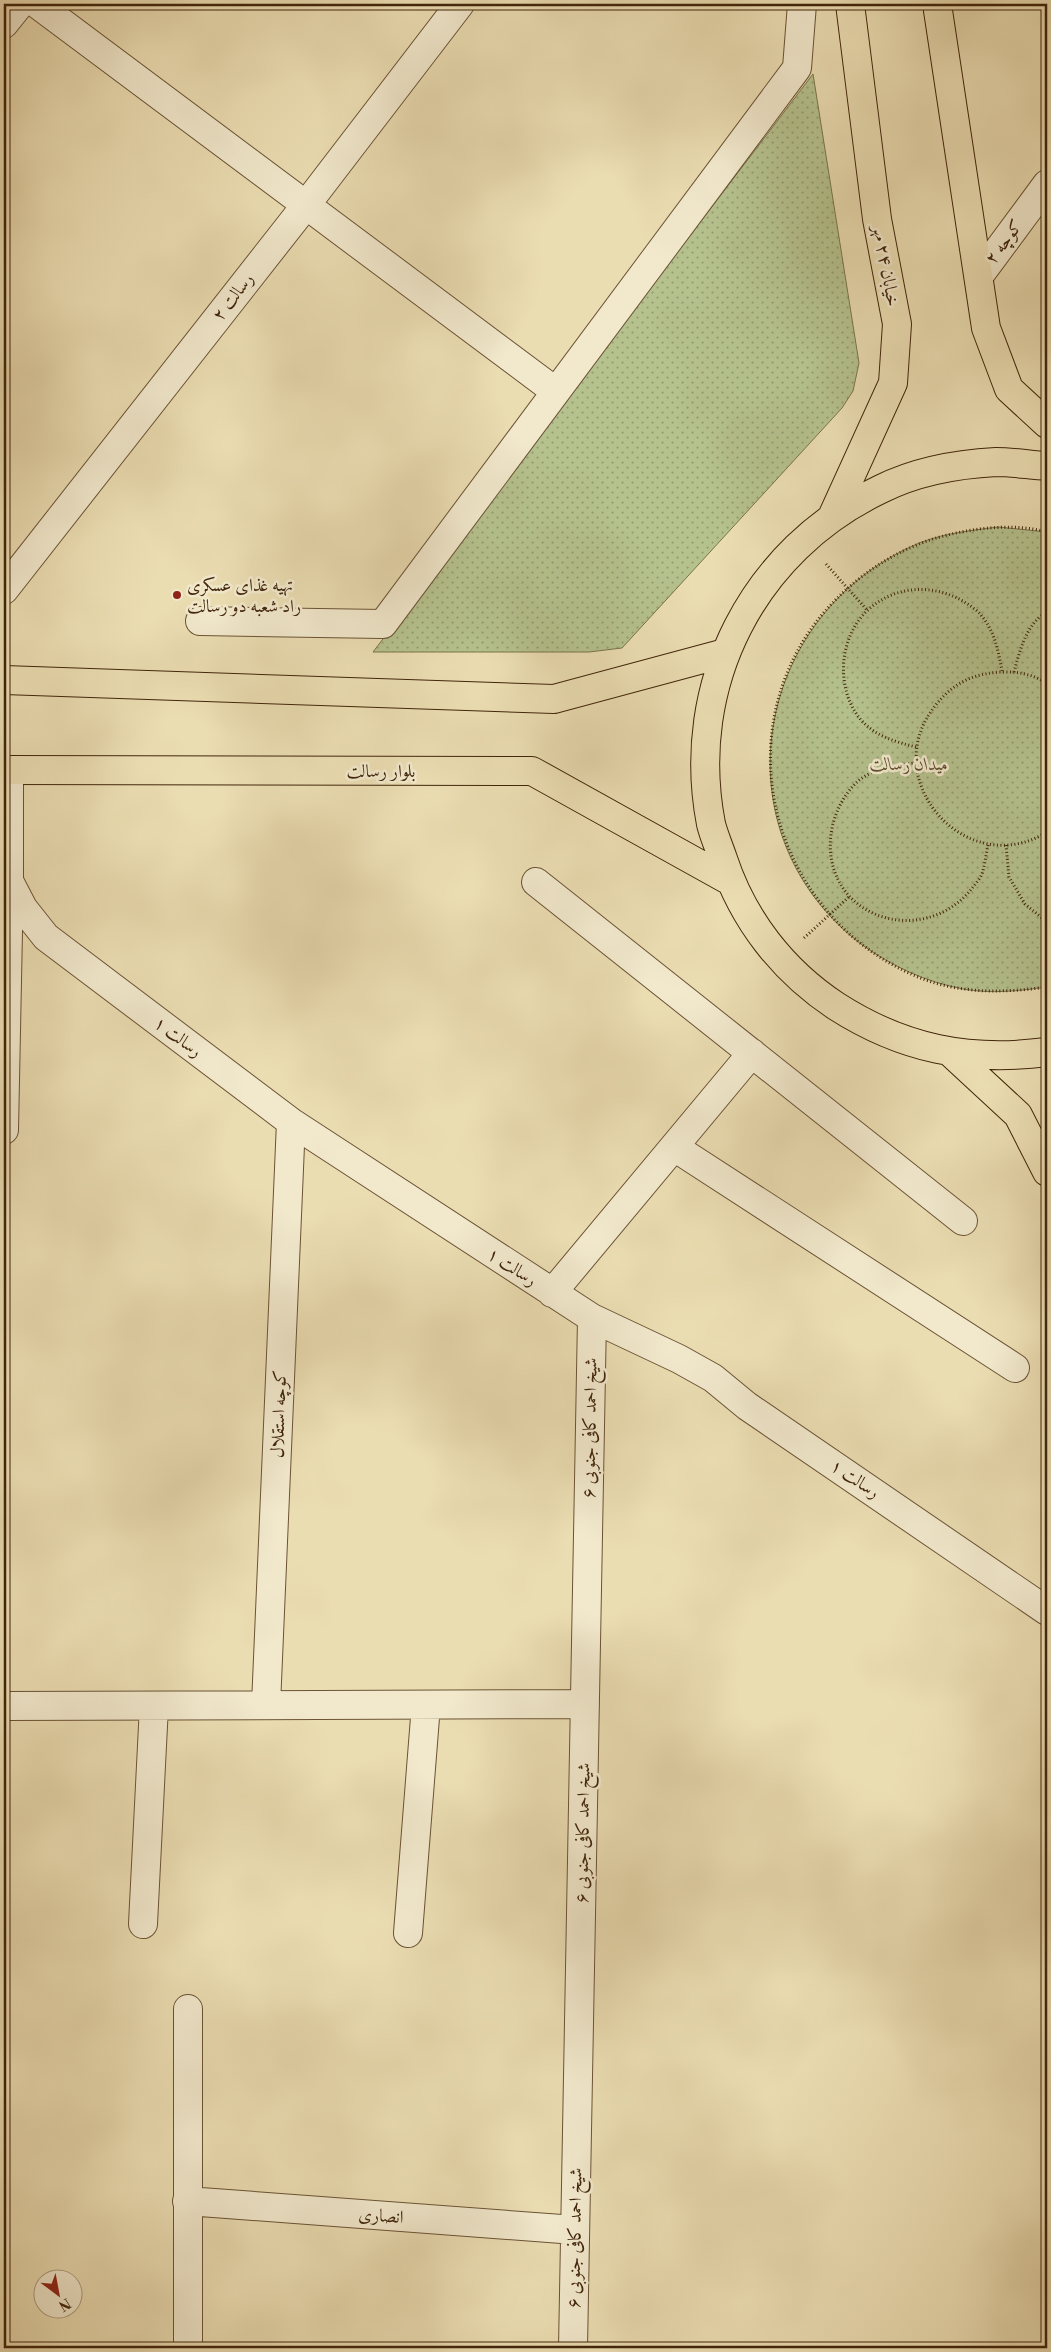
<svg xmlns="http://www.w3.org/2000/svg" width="1051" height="2352" font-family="'Libre Bodoni',Amiri,serif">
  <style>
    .park { fill: url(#park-dots); stroke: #7a744c }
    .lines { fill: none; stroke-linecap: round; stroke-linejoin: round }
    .minor-casing { stroke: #6b5335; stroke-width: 30 }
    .major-casing { stroke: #40250b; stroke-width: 30 }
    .path { stroke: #40250b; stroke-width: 3; stroke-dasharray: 1 2.5; stroke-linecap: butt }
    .minor { stroke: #f2e9cd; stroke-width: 28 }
    .major { stroke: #ebddb2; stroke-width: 28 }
    .poi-dot { fill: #8f2418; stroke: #f2e9cd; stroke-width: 2 }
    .labels { text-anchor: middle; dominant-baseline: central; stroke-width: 5; stroke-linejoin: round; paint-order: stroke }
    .street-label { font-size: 18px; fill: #40250b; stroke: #f2e9cd }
    .poi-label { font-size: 18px; fill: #40250b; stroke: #f2e9cd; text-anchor: start }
    .park-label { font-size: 18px; font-style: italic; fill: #5d4c2c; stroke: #f2e9cd }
  </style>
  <defs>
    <pattern id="park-dots" width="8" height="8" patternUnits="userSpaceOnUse" patternTransform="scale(1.25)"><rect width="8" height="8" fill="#b5c28e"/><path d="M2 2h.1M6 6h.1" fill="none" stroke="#959d72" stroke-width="1.8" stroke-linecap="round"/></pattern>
  </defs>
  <rect width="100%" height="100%" fill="#ebddb2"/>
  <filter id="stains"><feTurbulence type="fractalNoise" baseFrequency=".004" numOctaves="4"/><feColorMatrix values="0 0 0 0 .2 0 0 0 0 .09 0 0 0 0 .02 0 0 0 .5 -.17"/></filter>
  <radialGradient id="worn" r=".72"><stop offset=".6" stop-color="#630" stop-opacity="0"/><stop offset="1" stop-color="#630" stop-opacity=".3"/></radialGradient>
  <!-- park -->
  <path class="park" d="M 813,74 L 859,363 L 853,391 L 842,408 L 622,648 L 589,652 L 373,652 Z
    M 998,527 L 1047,532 L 1047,987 C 1019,991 991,994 963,989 C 926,982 891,966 861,944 C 719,836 750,624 908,548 C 936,534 967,531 998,527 Z"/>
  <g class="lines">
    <defs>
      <path id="minor" d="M 37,4 L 555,391
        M 4,24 L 20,4
        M 979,276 L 1047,184
        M 4,590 L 306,205 L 460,4
        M 200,621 L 383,624 L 797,68 L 802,4
        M 9,881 L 23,908 L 46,937 L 291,1122 L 592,1318 L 679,1359 L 713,1378 L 747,1406 L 1047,1611
        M 536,882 L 963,1221
        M 4,1130 L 9,881 L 9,770
        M 674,1147 L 1015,1368
        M 552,1293 L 752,1053
        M 266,1705 L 291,1122
        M 4,1706 L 585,1704
        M 143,1924 L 154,1706
        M 408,1933 L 426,1705
        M 188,2009 L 188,2348
        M 187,2201 L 575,2230
        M 573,2348 L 592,1318"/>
      <path id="major" d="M 937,4 L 986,328 L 1009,389 L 1047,424
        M 1047,466 C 1030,465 1013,462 996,462 C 958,464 915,472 881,489 C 753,550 684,684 711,824 C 714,836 719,847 723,859 C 743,920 783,971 836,1006 C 903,1049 969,1062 1047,1052
        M 832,517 L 893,383 L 897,324 L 877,219 L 850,4
        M 4,680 L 554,699 L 725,653
        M 4,770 L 532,771 L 730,881
        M 951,1053 L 1018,1115 L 1047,1172"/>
    </defs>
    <!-- minor casing -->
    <use href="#minor" class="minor-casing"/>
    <!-- major casing -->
    <use href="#major" class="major-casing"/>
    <!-- path -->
    <path class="path" d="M 1047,532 C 1011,522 964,529 930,540 C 886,555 849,582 820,617 C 723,739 775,918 918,977 C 959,994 1004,993 1047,987
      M 826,564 L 867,610
      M 1014,672 C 1020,650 1026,624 1047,612
      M 1047,684 C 1030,671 1005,670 985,674 C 964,678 948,689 935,706 C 876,780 967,882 1047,832
      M 916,747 C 896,742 877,737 862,721 C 835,691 838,637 868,610 C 897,583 939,584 969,605 C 973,608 978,611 981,615 C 995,632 998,650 1002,671
      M 916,763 C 895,765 872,768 856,783 C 826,813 820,865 850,897 C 886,933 944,926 973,887 C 976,883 980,879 982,874 C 985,865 986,854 988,845
      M 1006,845 L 1009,877 L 1025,904 L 1047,922
      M 804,938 L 850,896"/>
    <!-- minor -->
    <use href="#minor" class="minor"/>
    <!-- major -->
    <use href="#major" class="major"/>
  </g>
  <!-- markers -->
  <circle class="poi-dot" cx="177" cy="595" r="5"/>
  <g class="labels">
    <!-- street labels -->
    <g class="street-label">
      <text transform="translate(1004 242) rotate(-53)">کوچه ۲</text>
      <text transform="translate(886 266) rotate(80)">خیابان ۲۴ مهر</text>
      <text transform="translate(233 297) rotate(-52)">رسالت ۲</text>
      <text x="381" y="771">بلوار رسالت</text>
      <text transform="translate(178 1037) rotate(37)">رسالت ۱</text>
      <text transform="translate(512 1267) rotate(33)">رسالت ۱</text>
      <text transform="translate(279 1414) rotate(-88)">کوچه استقلال</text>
      <text transform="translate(590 1428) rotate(-89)">شیخ احمد کافی جنوبی ۶</text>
      <text transform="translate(855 1479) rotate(34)">رسالت ۱</text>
      <text transform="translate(583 1833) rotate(-89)">شیخ احمد کافی جنوبی ۶</text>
      <text transform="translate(381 2216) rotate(4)">انصاری</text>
      <text transform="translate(575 2238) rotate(-89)">شیخ احمد کافی جنوبی ۶</text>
    </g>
    <!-- poi labels -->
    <g class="poi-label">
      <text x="187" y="585">تهیه غذای عسکری<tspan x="187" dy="21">راد شعبه دو رسالت</tspan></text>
    </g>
    <!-- park labels -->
    <g class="park-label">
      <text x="909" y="764">میدان رسالت</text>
    </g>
  </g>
  <!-- margin -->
  <rect width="1051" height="2352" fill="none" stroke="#ebddb2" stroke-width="20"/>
  <rect x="5" y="5" width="1041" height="2342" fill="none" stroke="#40250b" stroke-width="2.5"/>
  <rect x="10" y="10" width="1031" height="2332" fill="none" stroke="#40250b"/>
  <!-- north arrow -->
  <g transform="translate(58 2294) rotate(148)"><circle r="24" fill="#f2e9cd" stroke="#ab9b7f"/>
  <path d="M0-4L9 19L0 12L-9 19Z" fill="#8f2418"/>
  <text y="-8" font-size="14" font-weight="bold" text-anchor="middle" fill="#40250b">N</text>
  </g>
  <rect width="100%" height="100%" filter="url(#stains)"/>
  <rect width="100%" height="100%" fill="url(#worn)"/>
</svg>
